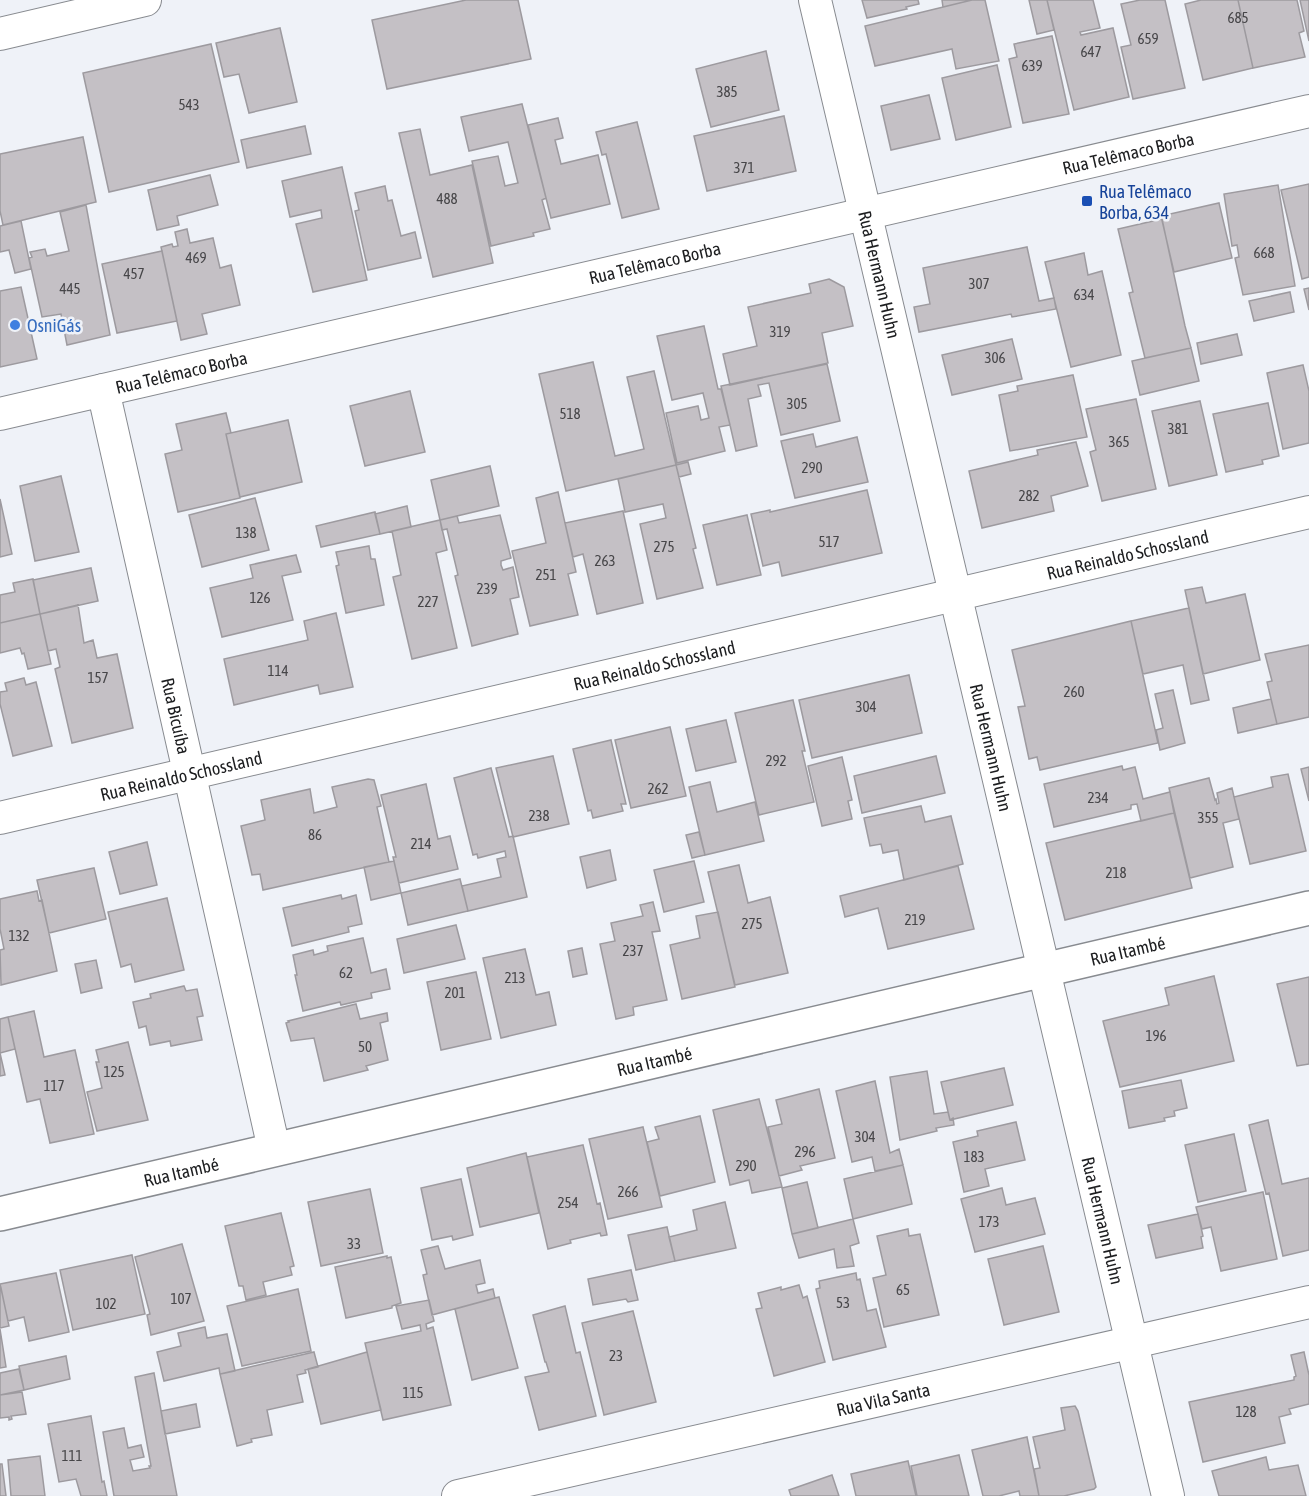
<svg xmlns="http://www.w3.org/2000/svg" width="1309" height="1496" font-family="'Asap Condensed',sans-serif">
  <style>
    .building { fill: #c4c0c5; stroke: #9d9a9f; stroke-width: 1.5 }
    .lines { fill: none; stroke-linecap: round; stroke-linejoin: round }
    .minor-casing { stroke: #888b90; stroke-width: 34 }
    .tertiary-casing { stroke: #888b90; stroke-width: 36 }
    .minor { stroke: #fff; stroke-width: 32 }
    .tertiary { stroke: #fff; stroke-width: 33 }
    .transit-dot { fill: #1a4fb4; stroke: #eff2f8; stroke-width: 2 }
    .shop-dot { fill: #3f7fe0; stroke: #eff2f8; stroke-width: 2 }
    .labels { text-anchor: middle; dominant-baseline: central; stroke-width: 5; stroke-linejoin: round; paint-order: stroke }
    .number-label { font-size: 15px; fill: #474649 }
    .street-label { font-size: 18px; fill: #1d1e20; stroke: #eff2f8 }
    .transit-label { font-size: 18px; fill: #164399; stroke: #eff2f8; text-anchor: start }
    .shop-label { font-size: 18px; fill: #366cbe; stroke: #eff2f8; text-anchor: start }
  </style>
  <rect width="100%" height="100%" fill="#eff2f8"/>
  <!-- building -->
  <path class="building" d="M 466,0 L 518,0 L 531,59 L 387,89 L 372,20 Z
    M 862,0 L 918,0 L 919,4 L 906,7 L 907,9 L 867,18 Z
    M 942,0 L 972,0 L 943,7 Z
    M 972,0 L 985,0 L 999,61 L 956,69 L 952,49 L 875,66 L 865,26 Z
    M 1029,0 L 1047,0 L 1054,30 L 1037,34 Z
    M 1047,0 L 1093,0 L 1100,28 L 1080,32 L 1081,35 L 1113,28 L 1129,97 L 1074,110 Z
    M 1140,0 L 1165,0 L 1185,88 L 1133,99 L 1121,47 L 1131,45 L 1121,4 Z
    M 1201,0 L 1238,0 L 1253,68 L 1203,80 L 1185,4 Z
    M 1238,0 L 1297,0 L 1304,31 L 1299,33 L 1305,57 L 1253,68 Z
    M 1300,0 L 1309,0 L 1309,41 Z
    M 280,28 L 297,102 L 249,113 L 239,74 L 224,77 L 216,43 Z
    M 1052,36 L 1069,114 L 1023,123 L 1009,59 L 1017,57 L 1014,44 Z
    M 211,44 L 239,162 L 109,192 L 83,73 Z
    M 766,51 L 779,110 L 711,127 L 696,69 Z
    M 997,65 L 1011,127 L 956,140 L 942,78 Z
    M 929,95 L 940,139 L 891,150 L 881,106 Z
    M 522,104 L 546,198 L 542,200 L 550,229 L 533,233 L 534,236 L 491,246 L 472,161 L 498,156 L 505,186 L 518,183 L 508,142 L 469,151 L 461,117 Z
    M 784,116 L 796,171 L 707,191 L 694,136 Z
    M 558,118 L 563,138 L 555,140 L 561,164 L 598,155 L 610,204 L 551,218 L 528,125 Z
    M 637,122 L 659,209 L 622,218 L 606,154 L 602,155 L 596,132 Z
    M 305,126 L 311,154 L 247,168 L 241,140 Z
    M 420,129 L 430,175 L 472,165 L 493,263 L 433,277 L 399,133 Z
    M 83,137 L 96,202 L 3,225 L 0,211 L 0,154 Z
    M 342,167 L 367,280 L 313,292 L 296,224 L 322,218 L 321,210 L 290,217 L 282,181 Z
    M 210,175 L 218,205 L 177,216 L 179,225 L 157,230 L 148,190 Z
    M 1309,184 L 1309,277 L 1302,279 L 1281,190 Z
    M 1278,185 L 1295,286 L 1243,295 L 1235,258 L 1239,257 L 1237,245 L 1232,246 L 1224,194 Z
    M 385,186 L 388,201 L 392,200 L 401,236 L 415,232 L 421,258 L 368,270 L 355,211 L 359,210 L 355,193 Z
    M 1219,203 L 1232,258 L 1174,272 L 1161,216 Z
    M 86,205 L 110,335 L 67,345 L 61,314 L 42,317 L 29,258 L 32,257 L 30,252 L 45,249 L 47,256 L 69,251 L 60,212 Z
    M 1162,219 L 1185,326 L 1191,348 L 1145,358 L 1129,293 L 1133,292 L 1118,229 Z
    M 21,221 L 31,269 L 15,273 L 9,250 L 0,252 L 0,226 Z
    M 187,229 L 190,243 L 213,238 L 220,268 L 231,265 L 240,305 L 202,314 L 207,334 L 181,340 L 161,247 L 172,244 L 173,247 L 178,246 L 175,232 Z
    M 1027,247 L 1039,301 L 1054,298 L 1056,309 L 1012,317 L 1011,314 L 919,332 L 914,307 L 930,304 L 923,268 Z
    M 162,251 L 177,321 L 117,333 L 102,264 Z
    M 1084,253 L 1088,275 L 1102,271 L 1121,355 L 1071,367 L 1045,262 Z
    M 829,279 L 844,287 L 853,326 L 822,333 L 828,363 L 730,385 L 723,354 L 757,346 L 748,307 L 811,293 L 809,284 Z
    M 21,287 L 37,359 L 0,367 L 0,291 Z
    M 1309,288 L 1309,310 L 1304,289 Z
    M 1290,292 L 1294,312 L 1254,321 L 1249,301 Z
    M 704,326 L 718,389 L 721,389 L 730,425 L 719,427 L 725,451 L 677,463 L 666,413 L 698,406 L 701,420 L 709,418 L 703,393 L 672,400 L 657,336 Z
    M 1237,334 L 1242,355 L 1201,364 L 1197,343 Z
    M 1012,339 L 1022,379 L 952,395 L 942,355 Z
    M 1191,348 L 1199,381 L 1140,395 L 1132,361 Z
    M 593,362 L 615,456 L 644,449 L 627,377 L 654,371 L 676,465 L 566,491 L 539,374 Z
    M 827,364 L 840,421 L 781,435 L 769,383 L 758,385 L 761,396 L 748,399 L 757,446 L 736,451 L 721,386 Z
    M 1303,365 L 1309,391 L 1309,443 L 1283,449 L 1267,373 Z
    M 1073,375 L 1087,437 L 1010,451 L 999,395 L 1018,391 L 1017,386 Z
    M 410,391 L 425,452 L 365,466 L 350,406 Z
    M 1136,399 L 1156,489 L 1102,501 L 1090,452 L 1096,450 L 1086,409 Z
    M 1200,401 L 1217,475 L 1169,486 L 1152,411 Z
    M 1268,403 L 1279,456 L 1262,460 L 1263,464 L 1226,472 L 1213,414 Z
    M 226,413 L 231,433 L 226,434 L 240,498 L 178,512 L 165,454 L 182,450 L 176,424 Z
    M 288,420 L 302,482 L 240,497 L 226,434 Z
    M 813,434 L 816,447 L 857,437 L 868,482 L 795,498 L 781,441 Z
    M 1076,442 L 1088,486 L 1051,496 L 1054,511 L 982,528 L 969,471 L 1038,455 L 1037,450 Z
    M 688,462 L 691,474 L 679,477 L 676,465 Z
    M 676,465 L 696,548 L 693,549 L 703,588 L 657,599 L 640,524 L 666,518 L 663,504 L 625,512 L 618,479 Z
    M 490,466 L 499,506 L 440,520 L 431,480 Z
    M 61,476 L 79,552 L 35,561 L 20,486 Z
    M 867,490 L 882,553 L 782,576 L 779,562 L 763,566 L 751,514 L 770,510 L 770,512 Z
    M 558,492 L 576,572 L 568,574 L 578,615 L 530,626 L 512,551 L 546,543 L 536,498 Z
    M 255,498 L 269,550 L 202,567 L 189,515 Z
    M 0,499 L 12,554 L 0,557 Z
    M 407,506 L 411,527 L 380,534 L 375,514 Z
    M 623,511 L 643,603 L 597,614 L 583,554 L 573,557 L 565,523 Z
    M 375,512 L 380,534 L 321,547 L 316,526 Z
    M 500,515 L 511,558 L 501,561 L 501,565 L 503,570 L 513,567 L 519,597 L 510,599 L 518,634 L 472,646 L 455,576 L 458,575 L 447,529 L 442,530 L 440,520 L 457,516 L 459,523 Z
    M 747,515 L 761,575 L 717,585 L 703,525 Z
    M 440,520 L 447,550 L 436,553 L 457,648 L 412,659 L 393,577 L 401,575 L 392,531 Z
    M 369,546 L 371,559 L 375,559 L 384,605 L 346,613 L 336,566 L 339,565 L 336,552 Z
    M 296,555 L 301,572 L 282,576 L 293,620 L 222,637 L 210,588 L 253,578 L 250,565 Z
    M 91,568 L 98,601 L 40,614 L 33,580 Z
    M 33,579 L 40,614 L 0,623 L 0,595 L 15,592 L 13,583 Z
    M 1202,587 L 1206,603 L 1245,594 L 1260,660 L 1203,674 L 1185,590 Z
    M 78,605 L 84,643 L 93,640 L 97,658 L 117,654 L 133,728 L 72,743 L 55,669 L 60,667 L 56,649 L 48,651 L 40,614 Z
    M 1189,608 L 1209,700 L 1191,704 L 1183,665 L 1143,674 L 1131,621 Z
    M 336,613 L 353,687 L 320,694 L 318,685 L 234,705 L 224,659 L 308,640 L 304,621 Z
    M 40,614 L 51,664 L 28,669 L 24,653 L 22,654 L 20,648 L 0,653 L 0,623 Z
    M 1131,621 L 1158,743 L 1040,770 L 1037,757 L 1029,759 L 1018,707 L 1025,706 L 1012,650 Z
    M 1309,645 L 1309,717 L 1277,724 L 1267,682 L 1272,681 L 1265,654 Z
    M 909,675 L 922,733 L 812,758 L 799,700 Z
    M 24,678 L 26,685 L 36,682 L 52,746 L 13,756 L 0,704 L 0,692 L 7,691 L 5,683 Z
    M 1173,690 L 1185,743 L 1160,750 L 1156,730 L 1163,728 L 1155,694 Z
    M 1271,699 L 1277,724 L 1238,733 L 1233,708 Z
    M 793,700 L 805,751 L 802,751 L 814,802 L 759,815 L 735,713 Z
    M 726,720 L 736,762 L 696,771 L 686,729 Z
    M 670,727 L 686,796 L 631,808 L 615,740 Z
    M 611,740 L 626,804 L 621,804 L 623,811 L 593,818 L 591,810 L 588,811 L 573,749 Z
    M 553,756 L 569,824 L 513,837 L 496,768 Z
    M 936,756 L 945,793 L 862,813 L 854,776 Z
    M 842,757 L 852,800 L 848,801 L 852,819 L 822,826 L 808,766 Z
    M 1122,766 L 1123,770 L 1135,767 L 1143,799 L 1170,792 L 1174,813 L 1141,821 L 1137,804 L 1131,805 L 1131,809 L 1054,827 L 1044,784 Z
    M 1309,767 L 1309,801 L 1301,769 Z
    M 491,768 L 509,837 L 513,836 L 527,897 L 468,911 L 462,886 L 501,877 L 497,859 L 506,857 L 505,851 L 478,858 L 477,854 L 473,855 L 454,778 Z
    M 1288,774 L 1306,851 L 1250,864 L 1234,797 L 1273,787 L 1271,777 Z
    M 1209,778 L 1215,800 L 1216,799 L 1217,804 L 1219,803 L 1217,793 L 1232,788 L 1239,819 L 1223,823 L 1233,867 L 1190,878 L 1169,788 Z
    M 368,779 L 374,780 L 381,806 L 377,807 L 389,862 L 263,890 L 260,874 L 252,875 L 241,826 L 265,820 L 261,800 L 310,789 L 314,813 L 337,807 L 332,787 Z
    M 710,782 L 717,812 L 755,802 L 764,841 L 705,855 L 689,787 Z
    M 426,784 L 438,839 L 450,836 L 458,869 L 399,883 L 393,857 L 396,857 L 381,795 Z
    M 921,806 L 925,822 L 951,816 L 963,864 L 904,880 L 898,850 L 883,853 L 881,844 L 870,846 L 864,818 Z
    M 1174,813 L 1192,888 L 1065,920 L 1046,843 Z
    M 699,832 L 705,855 L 692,858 L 686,835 Z
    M 147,842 L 157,885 L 120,894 L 109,852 Z
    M 610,850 L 616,880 L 587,888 L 580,857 Z
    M 394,861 L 401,893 L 371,900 L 364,867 Z
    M 694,861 L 704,902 L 664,912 L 654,870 Z
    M 739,865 L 748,903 L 770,897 L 788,973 L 735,985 L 708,872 Z
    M 958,866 L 974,929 L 888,949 L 878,908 L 845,917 L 840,896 Z
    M 94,868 L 106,919 L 49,933 L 37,880 Z
    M 460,879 L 468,911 L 408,925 L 401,893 Z
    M 37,891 L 39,901 L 42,900 L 57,971 L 1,985 L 0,950 L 4,949 L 0,929 L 0,899 Z
    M 341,895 L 342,899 L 356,895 L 362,924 L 348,927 L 349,932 L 292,946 L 283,908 Z
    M 167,898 L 184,970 L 135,982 L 131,964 L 121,967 L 108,912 Z
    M 653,902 L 660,931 L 652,932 L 667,1000 L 633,1007 L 634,1015 L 616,1019 L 600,944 L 615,941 L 611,923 L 643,916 L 640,905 Z
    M 718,912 L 735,987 L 682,999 L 670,945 L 700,938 L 696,916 Z
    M 456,925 L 465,959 L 404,973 L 397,939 Z
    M 363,938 L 371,973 L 386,969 L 390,989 L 371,993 L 372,998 L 341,1005 L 340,1002 L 303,1011 L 295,975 L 297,975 L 293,955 L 313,950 L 314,955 L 328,951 L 327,946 Z
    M 582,948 L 587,974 L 573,977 L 568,951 Z
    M 525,949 L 536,995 L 549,992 L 556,1025 L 501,1038 L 483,958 Z
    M 96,960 L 102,988 L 81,993 L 75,964 Z
    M 476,972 L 491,1039 L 441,1050 L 427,982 Z
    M 1214,976 L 1234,1061 L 1120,1087 L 1103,1021 L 1169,1005 L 1165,988 Z
    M 1309,977 L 1309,1064 L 1297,1066 L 1277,984 Z
    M 184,986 L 186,991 L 197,989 L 203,1016 L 197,1017 L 202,1040 L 171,1046 L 170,1041 L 150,1045 L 146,1026 L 139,1028 L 133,1002 L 151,998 L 150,994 Z
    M 356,1004 L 360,1019 L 387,1013 L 388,1021 L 380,1023 L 388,1060 L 366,1066 L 368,1070 L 324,1081 L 314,1038 L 291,1041 L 286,1023 L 289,1022 L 288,1021 Z
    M 34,1011 L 44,1057 L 75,1050 L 94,1134 L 50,1143 L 40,1099 L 27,1102 L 8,1017 Z
    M 8,1017 L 15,1049 L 0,1053 L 5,1075 L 0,1076 L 0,1019 Z
    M 128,1042 L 148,1120 L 97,1131 L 87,1092 L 102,1088 L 96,1062 L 99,1062 L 96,1050 Z
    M 1004,1068 L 1013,1105 L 950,1120 L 941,1082 Z
    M 927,1071 L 934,1114 L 948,1112 L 950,1120 L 953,1118 L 954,1125 L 936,1128 L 937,1131 L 900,1140 L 890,1077 Z
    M 1181,1080 L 1187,1108 L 1174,1111 L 1175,1116 L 1164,1118 L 1165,1121 L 1129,1128 L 1122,1091 Z
    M 875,1081 L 890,1153 L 899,1149 L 903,1165 L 875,1171 L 872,1157 L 852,1162 L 836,1091 Z
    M 819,1089 L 835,1158 L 800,1166 L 802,1170 L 779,1176 L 768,1127 L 782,1124 L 776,1100 Z
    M 759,1099 L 782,1187 L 752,1193 L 749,1180 L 730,1185 L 713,1110 Z
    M 700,1116 L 715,1182 L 660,1196 L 647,1142 L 659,1139 L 655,1127 Z
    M 1268,1120 L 1282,1184 L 1309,1178 L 1309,1250 L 1283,1256 L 1269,1193 L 1266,1194 L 1249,1125 Z
    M 1016,1122 L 1025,1160 L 985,1169 L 989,1186 L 964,1192 L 953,1142 L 978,1136 L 977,1131 Z
    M 643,1127 L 662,1207 L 608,1219 L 589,1139 Z
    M 1234,1134 L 1246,1191 L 1198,1202 L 1185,1145 Z
    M 583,1145 L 597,1204 L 600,1203 L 607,1235 L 601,1236 L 600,1233 L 570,1240 L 571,1243 L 548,1249 L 527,1157 Z
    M 526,1153 L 539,1213 L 480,1227 L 467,1168 Z
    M 903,1165 L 912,1204 L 853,1219 L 844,1179 Z
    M 461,1179 L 473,1235 L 453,1240 L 452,1236 L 432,1240 L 421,1188 Z
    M 807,1182 L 818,1228 L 792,1234 L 782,1188 Z
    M 1002,1188 L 1006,1205 L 1035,1198 L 1045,1234 L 975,1252 L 961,1199 Z
    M 370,1189 L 383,1253 L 321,1266 L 308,1202 Z
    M 1263,1192 L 1277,1259 L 1221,1271 L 1211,1227 L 1202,1229 L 1196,1207 Z
    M 725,1202 L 736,1248 L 675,1261 L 669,1237 L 697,1230 L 693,1210 Z
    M 281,1213 L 294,1266 L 290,1267 L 292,1275 L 263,1282 L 266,1295 L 246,1300 L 243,1286 L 239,1286 L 225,1226 Z
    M 1198,1214 L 1203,1236 L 1201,1237 L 1203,1248 L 1156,1258 L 1148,1225 Z
    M 853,1219 L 859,1243 L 850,1246 L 854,1266 L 837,1268 L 834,1249 L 799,1258 L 792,1234 Z
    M 667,1227 L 675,1261 L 636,1270 L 628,1235 Z
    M 908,1229 L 909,1236 L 920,1234 L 939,1315 L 884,1327 L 873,1278 L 886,1275 L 877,1236 Z
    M 182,1244 L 204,1321 L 151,1335 L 147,1315 L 150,1314 L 135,1257 Z
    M 438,1246 L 445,1269 L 480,1260 L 485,1283 L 476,1285 L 478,1293 L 493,1289 L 495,1298 L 432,1315 L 423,1275 L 427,1274 L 421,1250 Z
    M 1043,1246 L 1059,1312 L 1004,1325 L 988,1259 Z
    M 132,1255 L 145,1314 L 73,1330 L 60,1270 Z
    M 387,1256 L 387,1258 L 391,1257 L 401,1303 L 392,1306 L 392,1308 L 346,1318 L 335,1267 Z
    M 631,1270 L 638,1300 L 628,1302 L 626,1299 L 593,1305 L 588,1279 Z
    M 56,1273 L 69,1332 L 29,1341 L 24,1317 L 8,1321 L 0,1284 Z
    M 856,1273 L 857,1280 L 860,1279 L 867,1311 L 876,1309 L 886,1347 L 833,1360 L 816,1289 L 820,1288 L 819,1281 Z
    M 799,1285 L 803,1298 L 807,1296 L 825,1362 L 774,1376 L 756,1309 L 762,1308 L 758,1293 L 781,1287 L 781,1290 Z
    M 1,1288 L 9,1326 L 0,1328 L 0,1289 Z
    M 298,1289 L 311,1351 L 242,1366 L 227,1306 Z
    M 499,1297 L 518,1368 L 472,1380 L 455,1309 Z
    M 429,1300 L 434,1321 L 426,1324 L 427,1329 L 433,1327 L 451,1405 L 383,1420 L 365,1343 L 421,1331 L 420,1325 L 402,1329 L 396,1306 Z
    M 565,1306 L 576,1353 L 580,1352 L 596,1416 L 539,1430 L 525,1377 L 549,1372 L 546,1362 L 545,1362 L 533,1315 Z
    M 633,1311 L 656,1402 L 604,1415 L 582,1323 Z
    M 205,1327 L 207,1338 L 227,1334 L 235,1371 L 220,1374 L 219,1368 L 164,1381 L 157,1352 L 181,1346 L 178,1333 Z
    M 0,1329 L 6,1367 L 0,1368 Z
    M 314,1352 L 318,1367 L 305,1370 L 306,1373 L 297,1375 L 303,1402 L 267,1410 L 272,1435 L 251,1439 L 252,1442 L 237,1446 L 220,1374 Z
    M 367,1352 L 381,1410 L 321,1424 L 308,1369 Z
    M 1304,1352 L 1309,1375 L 1309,1404 L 1289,1409 L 1291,1414 L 1279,1417 L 1285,1443 L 1203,1462 L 1189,1402 L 1294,1380 L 1294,1377 L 1296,1376 L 1291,1355 Z
    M 66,1356 L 70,1379 L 24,1390 L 19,1366 Z
    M 19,1369 L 24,1390 L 0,1395 L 0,1373 Z
    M 154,1373 L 177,1496 L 114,1496 L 103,1432 L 124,1428 L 128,1448 L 141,1445 L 144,1457 L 130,1460 L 133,1471 L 150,1468 L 149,1466 L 151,1466 L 135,1377 Z
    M 22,1392 L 26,1414 L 11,1416 L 12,1419 L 9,1420 L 9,1417 L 0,1418 L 0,1395 Z
    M 196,1404 L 200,1427 L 165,1434 L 161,1411 Z
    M 1075,1406 L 1078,1411 L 1096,1487 L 1094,1489 L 1064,1496 L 1039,1496 L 1034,1469 L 1040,1468 L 1033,1437 L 1065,1430 L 1061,1408 Z
    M 91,1416 L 102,1482 L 104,1481 L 107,1496 L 81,1496 L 76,1479 L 59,1482 L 48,1424 Z
    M 1027,1437 L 1039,1496 L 1020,1496 L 1019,1491 L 999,1496 L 983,1496 L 972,1450 Z
    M 959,1455 L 969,1496 L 917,1496 L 911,1466 Z
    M 40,1456 L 45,1496 L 11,1496 L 8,1460 Z
    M 1266,1457 L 1269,1470 L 1298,1465 L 1306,1496 L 1219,1496 L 1212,1471 Z
    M 908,1461 L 916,1496 L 856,1496 L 851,1474 Z
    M 0,1464 L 2,1464 L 6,1496 L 0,1496 Z
    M 832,1475 L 839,1496 L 791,1496 L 789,1490 Z"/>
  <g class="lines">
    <defs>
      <g id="minor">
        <path id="s1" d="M 815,0 L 1168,1496"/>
        <path d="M 0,34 L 145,0"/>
        <path id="s2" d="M 103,390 L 274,1149"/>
        <path id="s3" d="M 0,414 L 1309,111"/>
        <path id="s4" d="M 0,818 L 1309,512"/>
        <path id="s5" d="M 458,1496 L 1309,1302"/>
      </g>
      <g id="tertiary">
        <path id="s6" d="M 0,1214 L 1309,908"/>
      </g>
    </defs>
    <!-- minor casing -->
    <use href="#minor" class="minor-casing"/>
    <!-- tertiary casing -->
    <use href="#tertiary" class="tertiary-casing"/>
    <!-- minor -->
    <use href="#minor" class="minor"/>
    <!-- tertiary -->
    <use href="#tertiary" class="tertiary"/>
  </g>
  <!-- markers -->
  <rect class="transit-dot" x="1081" y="195" width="12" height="12" rx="3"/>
  <circle class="shop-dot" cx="15" cy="325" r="6"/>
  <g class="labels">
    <!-- number labels -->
    <g class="number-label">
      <text x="1238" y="17">685</text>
      <text x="1148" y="38">659</text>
      <text x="1091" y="51">647</text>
      <text x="1032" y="65">639</text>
      <text x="727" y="91">385</text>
      <text x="189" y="104">543</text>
      <text x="744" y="167">371</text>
      <text x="447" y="198">488</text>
      <text x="1264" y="252">668</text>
      <text x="196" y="257">469</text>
      <text x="134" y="273">457</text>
      <text x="979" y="283">307</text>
      <text x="70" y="288">445</text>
      <text x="1084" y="294">634</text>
      <text x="780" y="331">319</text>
      <text x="995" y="357">306</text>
      <text x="797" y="403">305</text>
      <text x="570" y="413">518</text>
      <text x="1178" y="428">381</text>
      <text x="1119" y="441">365</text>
      <text x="812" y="467">290</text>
      <text x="1029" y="495">282</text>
      <text x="246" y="532">138</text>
      <text x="829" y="541">517</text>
      <text x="664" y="546">275</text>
      <text x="605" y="560">263</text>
      <text x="546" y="574">251</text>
      <text x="487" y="588">239</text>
      <text x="260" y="597">126</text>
      <text x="428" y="601">227</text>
      <text x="278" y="670">114</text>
      <text x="98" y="677">157</text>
      <text x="1074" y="691">260</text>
      <text x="866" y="706">304</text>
      <text x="776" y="760">292</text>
      <text x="658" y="788">262</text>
      <text x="1098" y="797">234</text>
      <text x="539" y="815">238</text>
      <text x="1208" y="817">355</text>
      <text x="315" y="834">86</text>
      <text x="421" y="843">214</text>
      <text x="1116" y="872">218</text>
      <text x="915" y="919">219</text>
      <text x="752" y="923">275</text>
      <text x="19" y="935">132</text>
      <text x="633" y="950">237</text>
      <text x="346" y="972">62</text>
      <text x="515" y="977">213</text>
      <text x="455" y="992">201</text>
      <text x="1156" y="1035">196</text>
      <text x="365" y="1046">50</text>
      <text x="114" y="1071">125</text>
      <text x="54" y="1085">117</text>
      <text x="865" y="1136">304</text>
      <text x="805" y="1151">296</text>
      <text x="974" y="1156">183</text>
      <text x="746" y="1165">290</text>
      <text x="628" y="1191">266</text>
      <text x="568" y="1202">254</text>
      <text x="989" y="1221">173</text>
      <text x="354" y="1243">33</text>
      <text x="903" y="1289">65</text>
      <text x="181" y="1298">107</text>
      <text x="843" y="1302">53</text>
      <text x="106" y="1303">102</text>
      <text x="616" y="1355">23</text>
      <text x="413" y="1392">115</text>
      <text x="1246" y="1411">128</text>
      <text x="72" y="1455">111</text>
    </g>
    <!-- street labels -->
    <g class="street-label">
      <text stroke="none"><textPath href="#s3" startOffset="1158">Rua Telêmaco Borba</textPath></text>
      <text stroke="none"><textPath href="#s3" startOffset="672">Rua Telêmaco Borba</textPath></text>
      <text stroke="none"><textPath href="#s1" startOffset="282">Rua Hermann Huhn</textPath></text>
      <text stroke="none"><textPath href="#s3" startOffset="186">Rua Telêmaco Borba</textPath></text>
      <text stroke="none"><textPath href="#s4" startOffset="1158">Rua Reinaldo Schossland</textPath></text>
      <text stroke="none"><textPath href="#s4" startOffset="672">Rua Reinaldo Schossland</textPath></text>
      <text stroke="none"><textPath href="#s2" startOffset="334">Rua Bicuíba</textPath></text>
      <text stroke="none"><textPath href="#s1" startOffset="768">Rua Hermann Huhn</textPath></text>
      <text stroke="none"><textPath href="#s4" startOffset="186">Rua Reinaldo Schossland</textPath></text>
      <text stroke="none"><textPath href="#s6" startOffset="1158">Rua Itambé</textPath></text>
      <text stroke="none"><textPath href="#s6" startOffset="672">Rua Itambé</textPath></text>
      <text stroke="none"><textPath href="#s6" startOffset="186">Rua Itambé</textPath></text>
      <text stroke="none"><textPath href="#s1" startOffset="1254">Rua Hermann Huhn</textPath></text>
      <text stroke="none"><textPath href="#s5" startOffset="436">Rua Vila Santa</textPath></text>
    </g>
    <!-- transit labels -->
    <g class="transit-label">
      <text x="1099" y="191">Rua Telêmaco<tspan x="1099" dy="21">Borba, 634</tspan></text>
    </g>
    <!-- shop labels -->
    <g class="shop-label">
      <text x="27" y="325">OsniGás</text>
    </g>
  </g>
</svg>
